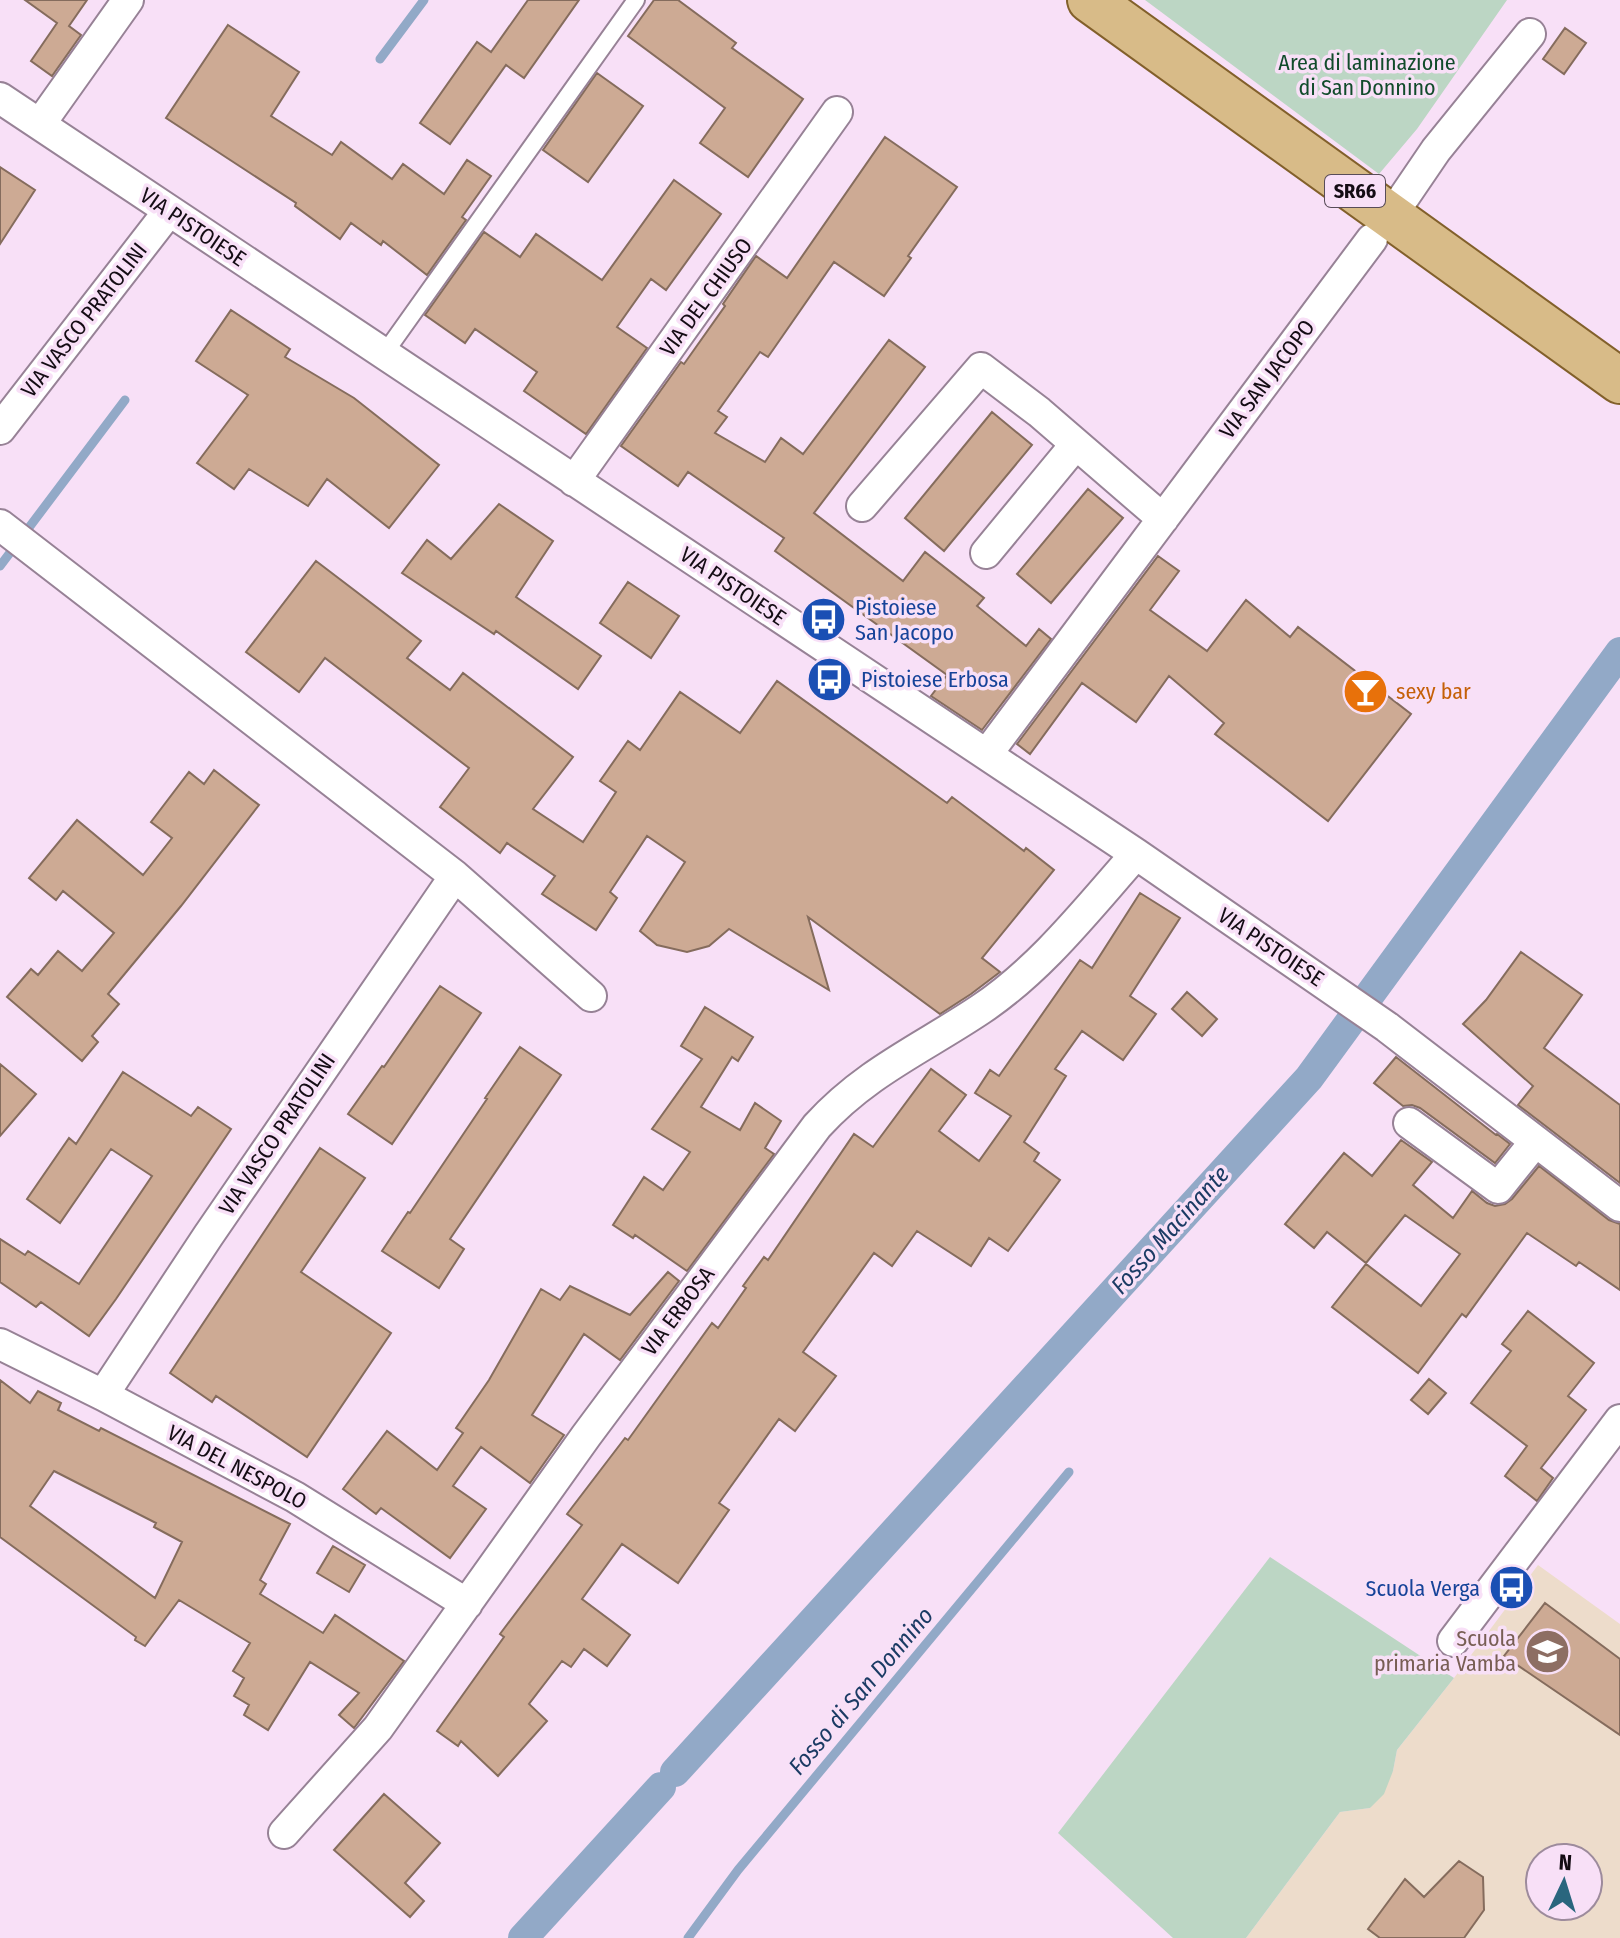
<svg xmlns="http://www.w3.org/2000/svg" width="1620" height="1938" font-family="'Fira Sans Condensed',sans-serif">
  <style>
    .education { fill: #eddccb; fill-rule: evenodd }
    .green { fill: #bcd6c4 }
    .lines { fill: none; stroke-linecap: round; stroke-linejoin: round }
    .stream { stroke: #92a9c7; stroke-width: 9 }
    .canal { stroke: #92a9c7; stroke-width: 30 }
    .building { fill: #cdaa94; stroke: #856c5d; stroke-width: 2; fill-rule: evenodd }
    .service-casing { stroke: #978296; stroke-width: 20 }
    .minor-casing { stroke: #978296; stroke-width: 34 }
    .primary-casing { stroke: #82602b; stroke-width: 48 }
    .service { stroke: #fff; stroke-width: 16 }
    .minor { stroke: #fff; stroke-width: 30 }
    .primary { stroke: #d8bb88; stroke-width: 44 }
    .labels { text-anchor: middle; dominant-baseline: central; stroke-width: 7; stroke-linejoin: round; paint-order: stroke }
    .shield { fill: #f8e0f7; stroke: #584c58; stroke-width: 2 }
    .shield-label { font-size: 20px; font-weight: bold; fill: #140c14 }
    .park-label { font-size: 22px; fill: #114b2b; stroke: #f8e0f7 }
    .street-label { font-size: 22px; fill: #140c14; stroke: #f8e0f7 }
    .transit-label { font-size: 22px; fill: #164399; stroke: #f8e0f7; text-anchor: start }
    .food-label { font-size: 22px; fill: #c56008; stroke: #f8e0f7; text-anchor: start }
    .education-label { font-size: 22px; fill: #785e54; stroke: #f8e0f7; text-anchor: end }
    .water-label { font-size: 24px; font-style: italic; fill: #1b3b64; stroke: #f8e0f7 }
  </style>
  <rect width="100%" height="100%" fill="#f8e0f7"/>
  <!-- education -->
  <path class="education" d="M 1538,1565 L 1620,1624 L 1620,1938 L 1246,1938 L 1340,1812 L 1370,1808 L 1393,1771 L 1397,1750 L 1454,1678 ZM 1540,1858 L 1588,1858 L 1588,1906 L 1540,1906 Z"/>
  <!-- green -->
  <path class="green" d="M 1145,0 L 1507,0 L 1417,129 L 1379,174 Z
    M 1270,1557 L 1454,1678 L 1397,1750 L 1393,1771 L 1384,1794 L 1370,1808 L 1340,1812 L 1246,1938 L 1173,1938 L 1058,1833 Z"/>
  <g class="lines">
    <!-- stream -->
    <path class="stream" d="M 380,59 L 424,0
      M 0,566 L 125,400
      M 688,1938 L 738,1870 L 1069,1472"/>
    <!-- canal -->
    <path class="canal" d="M 675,1772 L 1309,1078 L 1620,652
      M 523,1938 L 661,1787"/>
  </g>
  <!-- building -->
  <path class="building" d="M 25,0 L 87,0 L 69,26 L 81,35 L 52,76 L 31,61 L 57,23 Z
    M 528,0 L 579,0 L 524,78 L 506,65 L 450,144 L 420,123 L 477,42 L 491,52 Z
    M 654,0 L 678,0 L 736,43 L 732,48 L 803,99 L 748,177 L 700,143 L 725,108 L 628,36 Z
    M 228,25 L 299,72 L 271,116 L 332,155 L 341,142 L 392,179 L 403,164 L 444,194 L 467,160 L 491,176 L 462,217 L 466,220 L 427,275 L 383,241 L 381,245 L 351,223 L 340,239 L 295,206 L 296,203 L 166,118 Z
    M 1565,28 L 1586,43 L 1564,74 L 1543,59 Z
    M 597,73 L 643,106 L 588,182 L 543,150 Z
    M 885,137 L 957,187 L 908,256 L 911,258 L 884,296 L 834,262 L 768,357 L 760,352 L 718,411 L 727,417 L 715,433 L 765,462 L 781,438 L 803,454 L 889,340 L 925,367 L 814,513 L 903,581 L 925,552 L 984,598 L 977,606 L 1026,646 L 1039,629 L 1051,639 L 982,730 L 931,696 L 947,675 L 775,551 L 784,538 L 688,472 L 678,486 L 621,446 L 681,362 L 684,364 L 725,306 L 723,304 L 756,256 L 787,278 Z
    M 0,167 L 35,190 L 0,244 Z
    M 674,180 L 721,214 L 666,290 L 651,279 L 617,327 L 647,348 L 586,434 L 524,391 L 537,372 L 475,329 L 465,343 L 425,315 L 484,232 L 520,257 L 536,234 L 602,280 Z
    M 231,310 L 290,349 L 285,357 L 354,398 L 439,465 L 389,528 L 327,479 L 308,506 L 249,469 L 234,489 L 197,463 L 248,395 L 196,361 Z
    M 992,412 L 1032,445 L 944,551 L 905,518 Z
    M 1088,489 L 1123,518 L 1051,603 L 1017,574 Z
    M 499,504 L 553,541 L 516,597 L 601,656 L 578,689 L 496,631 L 494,634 L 402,573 L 427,540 L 451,559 Z
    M 1158,556 L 1179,571 L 1150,610 L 1207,651 L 1246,600 L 1290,637 L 1298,627 L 1411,714 L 1328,821 L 1215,734 L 1224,723 L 1169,676 L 1136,722 L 1082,683 L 1030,754 L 1017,744 Z
    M 316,561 L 421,641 L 407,658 L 450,690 L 463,673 L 573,757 L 533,809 L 583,842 L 616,792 L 600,781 L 628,741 L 640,750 L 680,692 L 740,733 L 777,681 L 947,803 L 952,797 L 1024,851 L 1026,848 L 1054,870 L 982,958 L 1000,972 L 971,994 L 940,1014 L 808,917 L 829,990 L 729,929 L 709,946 L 687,952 L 657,945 L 640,931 L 685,862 L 647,836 L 610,892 L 617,898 L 596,930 L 542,894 L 555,876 L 507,843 L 500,853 L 440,807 L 469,768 L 325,658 L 299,692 L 246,652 Z
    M 628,582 L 679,616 L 651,658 L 600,623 Z
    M 214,770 L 259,805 L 181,906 L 108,994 L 119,1004 L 92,1036 L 98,1042 L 82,1061 L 7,997 L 31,969 L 38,975 L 58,951 L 82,971 L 114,933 L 63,891 L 56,900 L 29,878 L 77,820 L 143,875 L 172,838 L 151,822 L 189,772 L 204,784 Z
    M 1140,893 L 1180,918 L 1130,996 L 1156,1014 L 1123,1060 L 1082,1031 L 1055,1069 L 1066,1076 L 1024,1142 L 1039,1153 L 1034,1161 L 1060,1180 L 1008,1251 L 989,1238 L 971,1266 L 917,1231 L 892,1266 L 874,1253 L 803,1352 L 836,1376 L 795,1431 L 779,1419 L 719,1503 L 729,1510 L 678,1583 L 622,1544 L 582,1599 L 630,1635 L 607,1666 L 584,1649 L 571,1667 L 562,1661 L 529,1704 L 547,1721 L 498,1776 L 461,1741 L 458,1746 L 437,1731 L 504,1637 L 500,1634 L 582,1525 L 567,1514 L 625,1438 L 628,1440 L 712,1323 L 718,1328 L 746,1288 L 743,1286 L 764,1257 L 768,1260 L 854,1134 L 873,1147 L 931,1069 L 966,1095 L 939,1131 L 979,1161 L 1011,1116 L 975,1093 L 990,1070 L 999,1076 L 1080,960 L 1092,968 Z
    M 1521,952 L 1582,995 L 1544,1048 L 1620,1105 L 1620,1183 L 1518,1105 L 1533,1086 L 1463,1024 L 1486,1000 Z
    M 440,986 L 481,1013 L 392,1144 L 348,1114 L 382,1066 L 384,1067 Z
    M 1187,992 L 1217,1019 L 1202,1036 L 1172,1009 Z
    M 705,1007 L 753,1037 L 738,1061 L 732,1057 L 701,1107 L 740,1130 L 755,1103 L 781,1121 L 765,1148 L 774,1154 L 687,1271 L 635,1235 L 633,1238 L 613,1225 L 644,1177 L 663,1190 L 690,1152 L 652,1129 L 702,1059 L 681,1046 Z
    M 520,1047 L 561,1075 L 450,1239 L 464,1249 L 439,1288 L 382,1251 L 408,1212 L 410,1213 L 487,1099 L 485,1098 Z
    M 1396,1057 L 1496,1135 L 1497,1134 L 1510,1144 L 1495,1163 L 1420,1108 L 1412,1105 L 1403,1106 L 1374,1083 Z
    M 0,1064 L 36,1094 L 0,1136 Z
    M 123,1072 L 191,1116 L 198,1107 L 231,1129 L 116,1299 L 89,1336 L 41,1302 L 36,1307 L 0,1282 L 0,1239 L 25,1255 L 28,1251 L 79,1284 L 152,1176 L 111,1149 L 60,1223 L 27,1199 L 69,1138 L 76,1144 Z
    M 1401,1140 L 1432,1162 L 1413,1185 L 1453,1218 L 1472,1191 L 1487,1203 L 1495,1206 L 1505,1204 L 1512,1199 L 1539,1166 L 1609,1220 L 1620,1224 L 1620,1290 L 1579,1262 L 1576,1266 L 1527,1233 L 1466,1317 L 1462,1314 L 1418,1373 L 1332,1307 L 1366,1264 L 1421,1306 L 1460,1254 L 1405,1215 L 1366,1263 L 1327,1232 L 1314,1248 L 1285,1224 L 1344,1153 L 1372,1176 Z
    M 320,1148 L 365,1178 L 301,1272 L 391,1333 L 307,1457 L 216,1396 L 212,1402 L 170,1373 Z
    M 668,1272 L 679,1281 L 620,1360 L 584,1334 L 532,1415 L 564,1435 L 530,1483 L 481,1447 L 453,1486 L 486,1509 L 450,1558 L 381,1508 L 376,1514 L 343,1489 L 387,1431 L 437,1470 L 463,1433 L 456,1428 L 489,1380 L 541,1289 L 560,1300 L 570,1286 L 630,1315 Z
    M 1528,1311 L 1594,1363 L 1568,1396 L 1586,1410 L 1541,1468 L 1553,1478 L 1537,1501 L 1505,1476 L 1527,1446 L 1471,1403 L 1511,1351 L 1502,1344 Z
    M 1429,1379 L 1446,1393 L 1428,1414 L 1411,1400 Z
    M 0,1380 L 30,1403 L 38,1391 L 61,1403 L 58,1410 L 99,1431 L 101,1428 L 290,1524 L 260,1580 L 266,1584 L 260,1594 L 323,1633 L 335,1615 L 404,1661 L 354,1728 L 339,1715 L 359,1693 L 310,1662 L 268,1730 L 244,1715 L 249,1705 L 234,1696 L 244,1678 L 233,1671 L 250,1643 L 179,1600 L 145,1646 L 135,1640 L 136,1637 L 0,1537 ZM 54,1471 L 156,1523 L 154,1527 L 182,1542 L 155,1598 L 30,1506 Z
    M 333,1546 L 365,1565 L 349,1592 L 317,1573 Z
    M 1545,1603 L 1620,1659 L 1620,1735 L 1504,1656 Z
    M 384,1794 L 440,1843 L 405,1883 L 424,1901 L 410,1917 L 334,1850 Z
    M 1459,1861 L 1483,1877 L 1484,1910 L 1464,1938 L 1380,1938 L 1368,1929 L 1405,1879 L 1424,1897 Z"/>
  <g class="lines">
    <defs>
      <path id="service" d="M 384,354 L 636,0"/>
      <path id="minor" d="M 0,98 L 1136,854 L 1387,1027 L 1620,1206
        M 40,124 L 128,0
        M 1404,197 L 1436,150 L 1530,34
        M 0,429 L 169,211
        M 574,481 L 837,112
        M 862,506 L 981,368 L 1039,412 L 1163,519
        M 0,525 L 455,876 L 208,1236 L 103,1395
        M 986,553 L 1076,444
        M 987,754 L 1372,239
        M 455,876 L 591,996
        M 1409,1123 L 1498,1188 L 1535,1142
        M 0,1344 L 103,1395 L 295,1497 L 467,1604
        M 1453,1641 L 1620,1420
        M 284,1833 L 378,1728 L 586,1436 L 817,1126 C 866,1072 923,1048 981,1009 C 1042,968 1088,908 1136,854"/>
      <path id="primary" d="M 1090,0 L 1620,381"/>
    </defs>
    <!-- service casing -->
    <use href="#service" class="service-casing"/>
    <!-- minor casing -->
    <use href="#minor" class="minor-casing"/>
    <!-- primary casing -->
    <use href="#primary" class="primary-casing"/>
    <!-- service -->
    <use href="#service" class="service"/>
    <!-- minor -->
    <use href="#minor" class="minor"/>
    <!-- primary -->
    <use href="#primary" class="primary"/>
  </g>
  <!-- icons -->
  <defs>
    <symbol id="bus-disc" viewBox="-11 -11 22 22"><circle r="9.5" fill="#1a4fb4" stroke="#f8e0f7"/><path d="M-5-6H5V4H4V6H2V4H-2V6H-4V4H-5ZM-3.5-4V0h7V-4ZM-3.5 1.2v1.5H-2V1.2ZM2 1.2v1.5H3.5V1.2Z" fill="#fff"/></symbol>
    <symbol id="bar-disc" viewBox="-11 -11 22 22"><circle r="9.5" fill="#e8710a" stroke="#f8e0f7"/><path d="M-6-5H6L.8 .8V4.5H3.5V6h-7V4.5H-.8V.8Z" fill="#fff"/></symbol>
    <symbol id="school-disc" viewBox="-11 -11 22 22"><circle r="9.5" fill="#8d6e63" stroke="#f8e0f7"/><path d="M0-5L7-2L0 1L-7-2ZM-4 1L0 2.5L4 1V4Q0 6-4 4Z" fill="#fff"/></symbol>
  </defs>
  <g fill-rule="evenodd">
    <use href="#bus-disc" x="798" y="594" width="51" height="51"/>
    <use href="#bus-disc" x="804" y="654" width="51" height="51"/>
    <use href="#bar-disc" x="1340" y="666" width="51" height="51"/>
    <use href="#bus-disc" x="1486" y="1562" width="51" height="51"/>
    <use href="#school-disc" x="1522" y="1626" width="51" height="51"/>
  </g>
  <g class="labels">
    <!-- shield labels -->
    <rect class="shield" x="1325" y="175" width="60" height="32" rx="6"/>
    <g class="shield-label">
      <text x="1355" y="191">SR66</text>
    </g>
    <!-- park labels -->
    <g class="park-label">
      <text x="1367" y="62">Area di laminazione<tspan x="1367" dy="25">di San Donnino</tspan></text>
    </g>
    <!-- street labels -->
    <g class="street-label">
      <text transform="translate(193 227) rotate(34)">VIA PISTOIESE</text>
      <text transform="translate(706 297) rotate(-54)">VIA DEL CHIUSO</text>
      <text transform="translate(84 320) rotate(-52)">VIA VASCO PRATOLINI</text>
      <text transform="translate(1267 379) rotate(-53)">VIA SAN JACOPO</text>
      <text transform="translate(733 586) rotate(34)">VIA PISTOIESE</text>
      <text transform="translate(1271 947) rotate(34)">VIA PISTOIESE</text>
      <text transform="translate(277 1134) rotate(-56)">VIA VASCO PRATOLINI</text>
      <text transform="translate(678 1311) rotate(-53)">VIA ERBOSA</text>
      <text transform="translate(237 1467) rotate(28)">VIA DEL NESPOLO</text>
    </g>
    <!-- transit labels -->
    <g class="transit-label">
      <text x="855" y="607">Pistoiese<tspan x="855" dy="25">San Jacopo</tspan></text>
      <text x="861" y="679">Pistoiese Erbosa</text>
      <text x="1480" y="1588" text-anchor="end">Scuola Verga</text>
    </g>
    <!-- food labels -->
    <g class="food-label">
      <text x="1396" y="691">sexy bar</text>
    </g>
    <!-- education labels -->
    <g class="education-label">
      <text x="1516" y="1638">Scuola<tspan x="1516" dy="25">primaria Vamba</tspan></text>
    </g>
    <!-- water labels -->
    <g class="water-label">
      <text transform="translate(1170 1230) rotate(-48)">Fosso Macinante</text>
      <text transform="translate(861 1691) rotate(-50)">Fosso di San Donnino</text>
    </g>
  </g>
  <!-- north arrow -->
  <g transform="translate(1564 1882) rotate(4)"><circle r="38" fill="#f8e0f7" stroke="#9d8b9c" stroke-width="2"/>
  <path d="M0-6L14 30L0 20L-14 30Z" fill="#2a667e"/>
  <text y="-12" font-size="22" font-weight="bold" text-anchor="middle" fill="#140c14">N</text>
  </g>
</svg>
